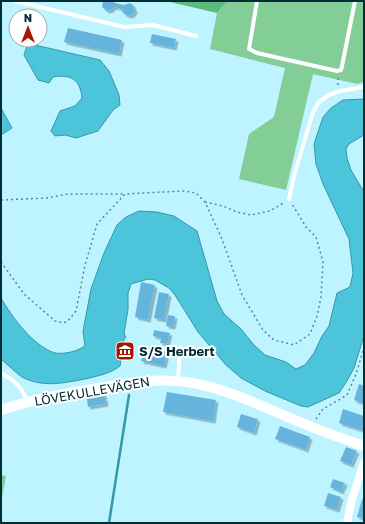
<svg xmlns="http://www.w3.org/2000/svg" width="365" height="524" font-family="'Golos Text',sans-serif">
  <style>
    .green { fill: #83cd97 }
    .forest { fill: #59bd79 }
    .water { fill: #4cc5db; stroke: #3597a9 }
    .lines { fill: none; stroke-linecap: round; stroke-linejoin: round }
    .stream { stroke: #3597a9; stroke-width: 2.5 }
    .building { fill: #66b4dc; filter: url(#shadow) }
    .path { stroke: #588a93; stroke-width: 1.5; stroke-dasharray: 2 3; stroke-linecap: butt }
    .service { stroke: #fff; stroke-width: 4 }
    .minor { stroke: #fff; stroke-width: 8 }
    .tertiary { stroke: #fff; stroke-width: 10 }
    .labels { text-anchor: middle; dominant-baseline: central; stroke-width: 4; stroke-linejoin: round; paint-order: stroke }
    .poi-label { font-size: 13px; font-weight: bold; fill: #002d34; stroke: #fff; text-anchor: start }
    .street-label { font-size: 13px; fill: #002d34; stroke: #fff }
  </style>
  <defs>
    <filter id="shadow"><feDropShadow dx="2.5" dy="2.5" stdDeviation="0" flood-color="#0004"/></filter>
  </defs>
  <rect width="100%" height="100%" fill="#bdf4ff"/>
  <!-- green -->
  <path class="green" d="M 199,1 L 364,1 L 364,82 L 357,84 L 313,74 L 286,190 L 239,179 L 249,134 L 274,117 L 285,68 L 210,49 L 217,13 L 222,7 Z
    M 1,475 L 6,476 L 1,503 Z"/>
  <!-- forest -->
  <path class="forest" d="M 166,1 L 227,1 L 217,13 Z"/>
  <!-- water -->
  <path class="water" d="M 35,45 L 100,60 L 109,71 L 119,95 L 120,105 L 113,110 L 98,131 L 76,138 L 65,135 L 55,136 L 51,131 L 60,111 L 75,106 L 82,98 C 80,79 71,74 53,77 L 49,83 L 38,80 L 24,55 L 27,46 Z
    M 364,99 L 364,135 L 349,144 L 346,149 L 347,158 L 351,170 L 364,192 L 364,336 L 354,368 L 347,381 L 339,393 L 308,407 L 301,406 L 265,391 L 241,378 L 226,365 L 198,332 L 175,295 L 169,288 L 155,280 L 148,279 L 131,284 L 128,293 L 128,309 L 124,334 L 126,337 L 124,339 L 120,366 C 110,374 97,376 85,379 C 64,383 43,388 22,377 C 15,372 8,365 1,359 L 1,298 C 12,317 33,346 55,353 C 60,354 66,353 71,352 C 76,351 80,349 85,346 L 83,331 L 91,289 L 104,253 L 117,225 L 126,217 L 139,211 L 157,212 L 174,216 L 197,231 L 217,301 L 224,314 L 241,329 L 254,345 L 265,355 L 286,362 L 296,369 L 305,365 L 314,353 L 322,336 L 329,326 L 337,293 L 350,287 L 353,273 L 349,239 L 323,184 L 316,164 L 314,144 L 323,117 L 331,108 L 343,100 Z
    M 1,108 L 12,128 L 1,135 Z"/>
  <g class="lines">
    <!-- stream -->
    <path class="stream" d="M 109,523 L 129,395"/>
  </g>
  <!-- building -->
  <path class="building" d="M 103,1 L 114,1 L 115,3 L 124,5 L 130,3 L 133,5 L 135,11 L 132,15 L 128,16 L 123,13 L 122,9 L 114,7 L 111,10 L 107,11 L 102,7 Z
    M 68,28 L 122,40 L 119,54 L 64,42 Z
    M 152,34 L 176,39 L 174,48 L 150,43 Z
    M 141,282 L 155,285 L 148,320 L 135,317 Z
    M 159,292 L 169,294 L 164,320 L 154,318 Z
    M 168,315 L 175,316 L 173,327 L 166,326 Z
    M 154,330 L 170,333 L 167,344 L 160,343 L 161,338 L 153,336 Z
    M 144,347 L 167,352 L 164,366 L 141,361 Z
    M 359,384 L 364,386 L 364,404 L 354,400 Z
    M 103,389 L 106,404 L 88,407 L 86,392 Z
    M 167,392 L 216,400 L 213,421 L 163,412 Z
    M 343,409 L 364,416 L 364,431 L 339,423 Z
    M 241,414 L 258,419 L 254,433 L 237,427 Z
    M 280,426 L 310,437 L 306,450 L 275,439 Z
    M 346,447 L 357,451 L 351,465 L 340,461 Z
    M 333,479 L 345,483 L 341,492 L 330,487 Z
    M 328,493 L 341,497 L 337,510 L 324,506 Z
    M 362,499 L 364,500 L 364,519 L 357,517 Z"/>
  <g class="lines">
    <!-- path -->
    <path class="path" d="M 338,85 L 338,77
      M 1,200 L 47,198 L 68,194 L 125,194
      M 205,202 L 223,206 L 237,212 L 251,215 L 270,211 L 285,202
      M 1,262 L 24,294 L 55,321 L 63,323 L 68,321 L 76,311 L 85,265 L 97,224 L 125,194 L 184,191 L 196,193 L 205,202 L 222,239 L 242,295 L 263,330 L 274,340 L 294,345 L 310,334 L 317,316 L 321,297 L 323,262 L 316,237 L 306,227 L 292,204
      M 316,419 L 323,409 L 347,395 L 356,374 L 364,348"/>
    <!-- service -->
    <path class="service" d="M 15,1 L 124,27 L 153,25 L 196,36
      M 257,1 L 249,49 L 257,53 L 337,71 L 341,70 L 342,66 L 355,1
      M 289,199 L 294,176 L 313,112 L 319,102 L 329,95 L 340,91 L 364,87
      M 1,373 C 15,381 22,386 27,402
      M 178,381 L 180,348"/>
    <!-- minor -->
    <path class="minor" d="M 347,523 L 352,499 L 364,463"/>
    <!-- tertiary -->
    <path class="tertiary" d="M 1,410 C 31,400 62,394 93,389 C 126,383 159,377 193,383 C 235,391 273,412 312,427 C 329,434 347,440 364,446"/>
  </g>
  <!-- icons -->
  <defs>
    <symbol id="museum-square" viewBox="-11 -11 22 22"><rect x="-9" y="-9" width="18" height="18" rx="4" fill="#a71600" stroke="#fff"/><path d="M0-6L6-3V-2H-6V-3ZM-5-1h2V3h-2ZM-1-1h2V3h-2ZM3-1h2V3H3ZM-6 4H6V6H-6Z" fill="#fff"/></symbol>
  </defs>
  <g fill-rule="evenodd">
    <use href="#museum-square" x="114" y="340" width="22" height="22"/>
  </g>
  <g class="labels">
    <!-- poi labels -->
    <g class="poi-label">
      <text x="139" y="351">S/S Herbert</text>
    </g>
    <!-- street labels -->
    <g class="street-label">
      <text transform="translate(92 391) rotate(-10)">LÖVEKULLEVÄGEN</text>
    </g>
  </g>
  <!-- border -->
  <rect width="365" height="524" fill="none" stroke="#002d34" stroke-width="4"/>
  <!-- north arrow -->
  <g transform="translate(28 28)"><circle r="19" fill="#ffffff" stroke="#99abae"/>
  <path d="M0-3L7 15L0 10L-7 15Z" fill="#a71600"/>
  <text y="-6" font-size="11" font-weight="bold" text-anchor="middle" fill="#002d34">N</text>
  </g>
</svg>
